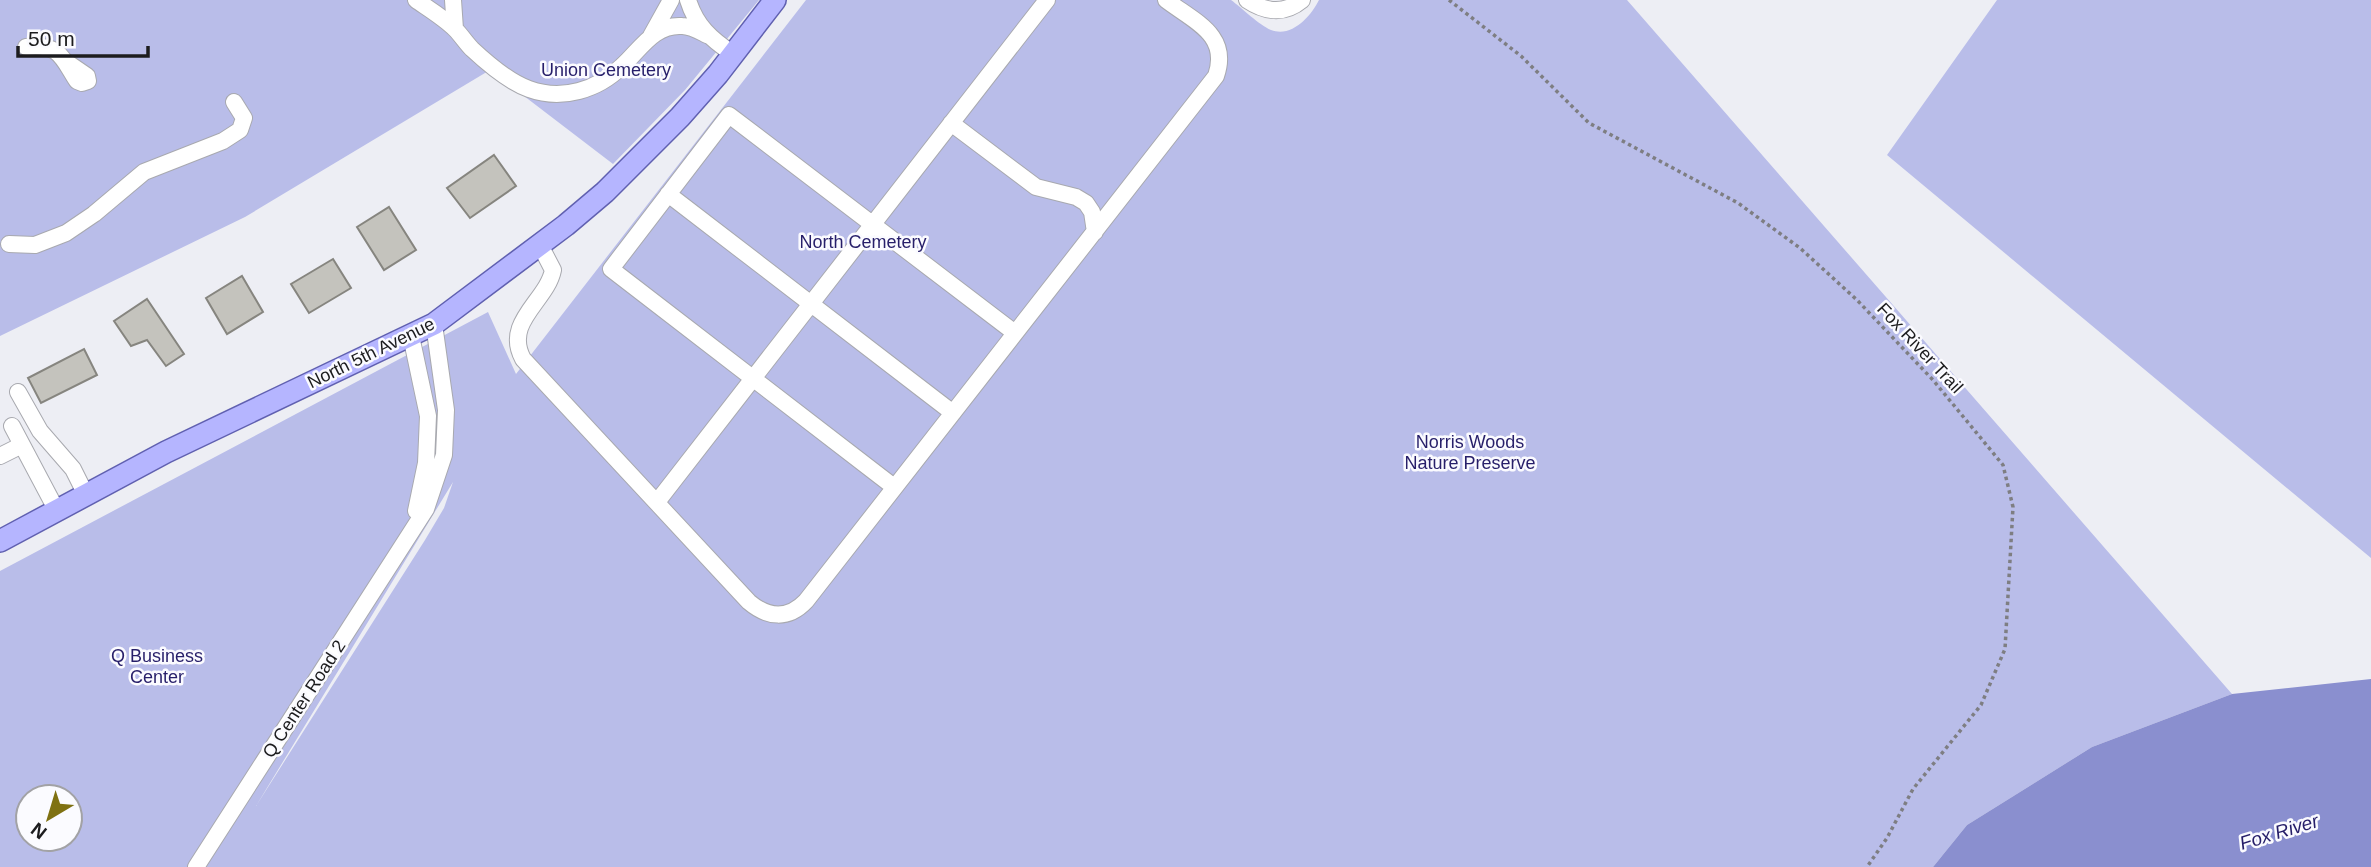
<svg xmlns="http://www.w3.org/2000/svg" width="2371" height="867" font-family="Arial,sans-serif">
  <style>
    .green { fill: #b9bde9; fill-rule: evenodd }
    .water { fill: #8a8fcf }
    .building { fill: #c4c3bd; stroke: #86857f; stroke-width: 2 }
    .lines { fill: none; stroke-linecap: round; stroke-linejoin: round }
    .minor-casing { stroke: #a8a9af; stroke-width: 18 }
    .major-casing { stroke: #6060b0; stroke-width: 24 }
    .path { stroke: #7e7e82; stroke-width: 3.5; stroke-dasharray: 3.5 3.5; stroke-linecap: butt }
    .minor { stroke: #fff; stroke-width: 16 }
    .major { stroke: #b5b5ff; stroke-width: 21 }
    .labels { text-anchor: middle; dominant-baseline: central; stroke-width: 5; stroke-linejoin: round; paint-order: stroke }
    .park-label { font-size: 18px; fill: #271f6a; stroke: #fbfbff }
    .street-label { font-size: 18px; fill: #1c1c1e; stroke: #fbfbff }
    .water-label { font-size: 19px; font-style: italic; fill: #261e69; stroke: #fbfbff }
  </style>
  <rect width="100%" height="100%" fill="#edeef4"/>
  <!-- green -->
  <path class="green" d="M 0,0 L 759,0 L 685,90 L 613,164 L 490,70 L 245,217 L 0,336 Z
    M 806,0 L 1231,0 C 1242,8 1259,25 1271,30 C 1292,38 1311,16 1319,0 L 1627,0 L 2232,694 L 2092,747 L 1967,825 L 1933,867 L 0,867 L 0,571 L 488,312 L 516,374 ZM 453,482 L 444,508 L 425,540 L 256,806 ZM 28,797 L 70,797 L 70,839 L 28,839 Z
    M 1997,0 L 2371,0 L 2371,558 L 1887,155 Z"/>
  <!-- water -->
  <path class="water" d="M 2371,679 L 2371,867 L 1933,867 L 1967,825 L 2092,747 L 2232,694 Z"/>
  <!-- building -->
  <path class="building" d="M 494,155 L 516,186 L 470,218 L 447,188 Z
    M 389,207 L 416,250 L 384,270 L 357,227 Z
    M 333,259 L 351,288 L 309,313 L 291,284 Z
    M 242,276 L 263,312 L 227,334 L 206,298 Z
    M 147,299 L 184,354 L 166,366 L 147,340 L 131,346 L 114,321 Z
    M 84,349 L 97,375 L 41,403 L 28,378 Z"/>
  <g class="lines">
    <defs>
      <path id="minor" d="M 416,0 C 429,9 444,18 455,29 C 461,35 466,43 472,49 C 487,63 509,82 529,89 C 562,101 598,90 622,66 C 640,50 654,24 682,26 C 691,26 699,31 707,35
        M 453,0 L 455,29
        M 688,0 C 696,26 711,39 733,54
        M 1247,0 C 1265,12 1284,15 1302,0
        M 651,36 L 671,0
        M 26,47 C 60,43 62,58 77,81 L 82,83 L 88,81 L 87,76 L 68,63
        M 951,123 L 1036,187 L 1076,197 L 1086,203 L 1092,212 L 1095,232
        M 668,194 L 953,413
        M 9,244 L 35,245 L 66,233 L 94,214 L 144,172 L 223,141 L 240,130 L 244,118 L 234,102
        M 540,245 L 553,270 C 547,301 503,322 523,359 L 749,602 C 768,618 788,620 806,601 L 1216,76 C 1230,35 1195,22 1166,0
        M 411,336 L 428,416 L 426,463 L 416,511
        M 18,392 L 40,431 L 73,469 L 86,495
        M 12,426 L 57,511
        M 0,456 L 22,445
        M 894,487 L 611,269 L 729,115 L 1015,333
        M 657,502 L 1047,0
        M 196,867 L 426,509 L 444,455 L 446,410 L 434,324"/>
      <path id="major" d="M 0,541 L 166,452 L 434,324 L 566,225 L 605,192 L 680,117 L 718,74 L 775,0"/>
    </defs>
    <!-- minor casing -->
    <use href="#minor" class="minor-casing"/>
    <!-- major casing -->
    <use href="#major" class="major-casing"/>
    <!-- path -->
    <path class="path" d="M 1449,0 L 1521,56 L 1589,123 L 1738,203 L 1800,248 L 1857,300 L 1933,380 L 2003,465 L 2013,507 L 2005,649 L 1981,705 L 1913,789 L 1887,838 L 1867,867"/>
    <!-- minor -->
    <use href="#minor" class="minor"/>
    <!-- major -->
    <use href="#major" class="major"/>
  </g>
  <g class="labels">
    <!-- park labels -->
    <g class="park-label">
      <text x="606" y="70">Union Cemetery</text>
      <text x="863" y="242">North Cemetery</text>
      <text x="1470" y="442">Norris Woods<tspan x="1470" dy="21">Nature Preserve</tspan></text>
      <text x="157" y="656">Q Business<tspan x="157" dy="21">Center</tspan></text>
    </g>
    <!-- street labels -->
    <g class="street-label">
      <text transform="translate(1920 348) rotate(47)">Fox River Trail</text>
      <text transform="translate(371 353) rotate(-26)">North 5th Avenue</text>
      <text transform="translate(304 699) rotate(-57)">Q Center Road 2</text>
    </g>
    <!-- water labels -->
    <g class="water-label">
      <text transform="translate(2279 832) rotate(-17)">Fox River</text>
    </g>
  </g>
  <!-- north arrow -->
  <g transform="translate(49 818) rotate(218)"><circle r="33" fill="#fbfbff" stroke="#a2a2a5" stroke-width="2"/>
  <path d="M0-5L12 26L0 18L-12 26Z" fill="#7f7112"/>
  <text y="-10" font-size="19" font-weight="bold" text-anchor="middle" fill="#1c1c1e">N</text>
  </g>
  <!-- scale -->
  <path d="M18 46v10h130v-10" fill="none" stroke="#1c1c1e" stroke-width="3.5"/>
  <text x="28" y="46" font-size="21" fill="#1c1c1e" stroke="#fbfbff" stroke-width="5" paint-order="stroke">50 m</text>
</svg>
